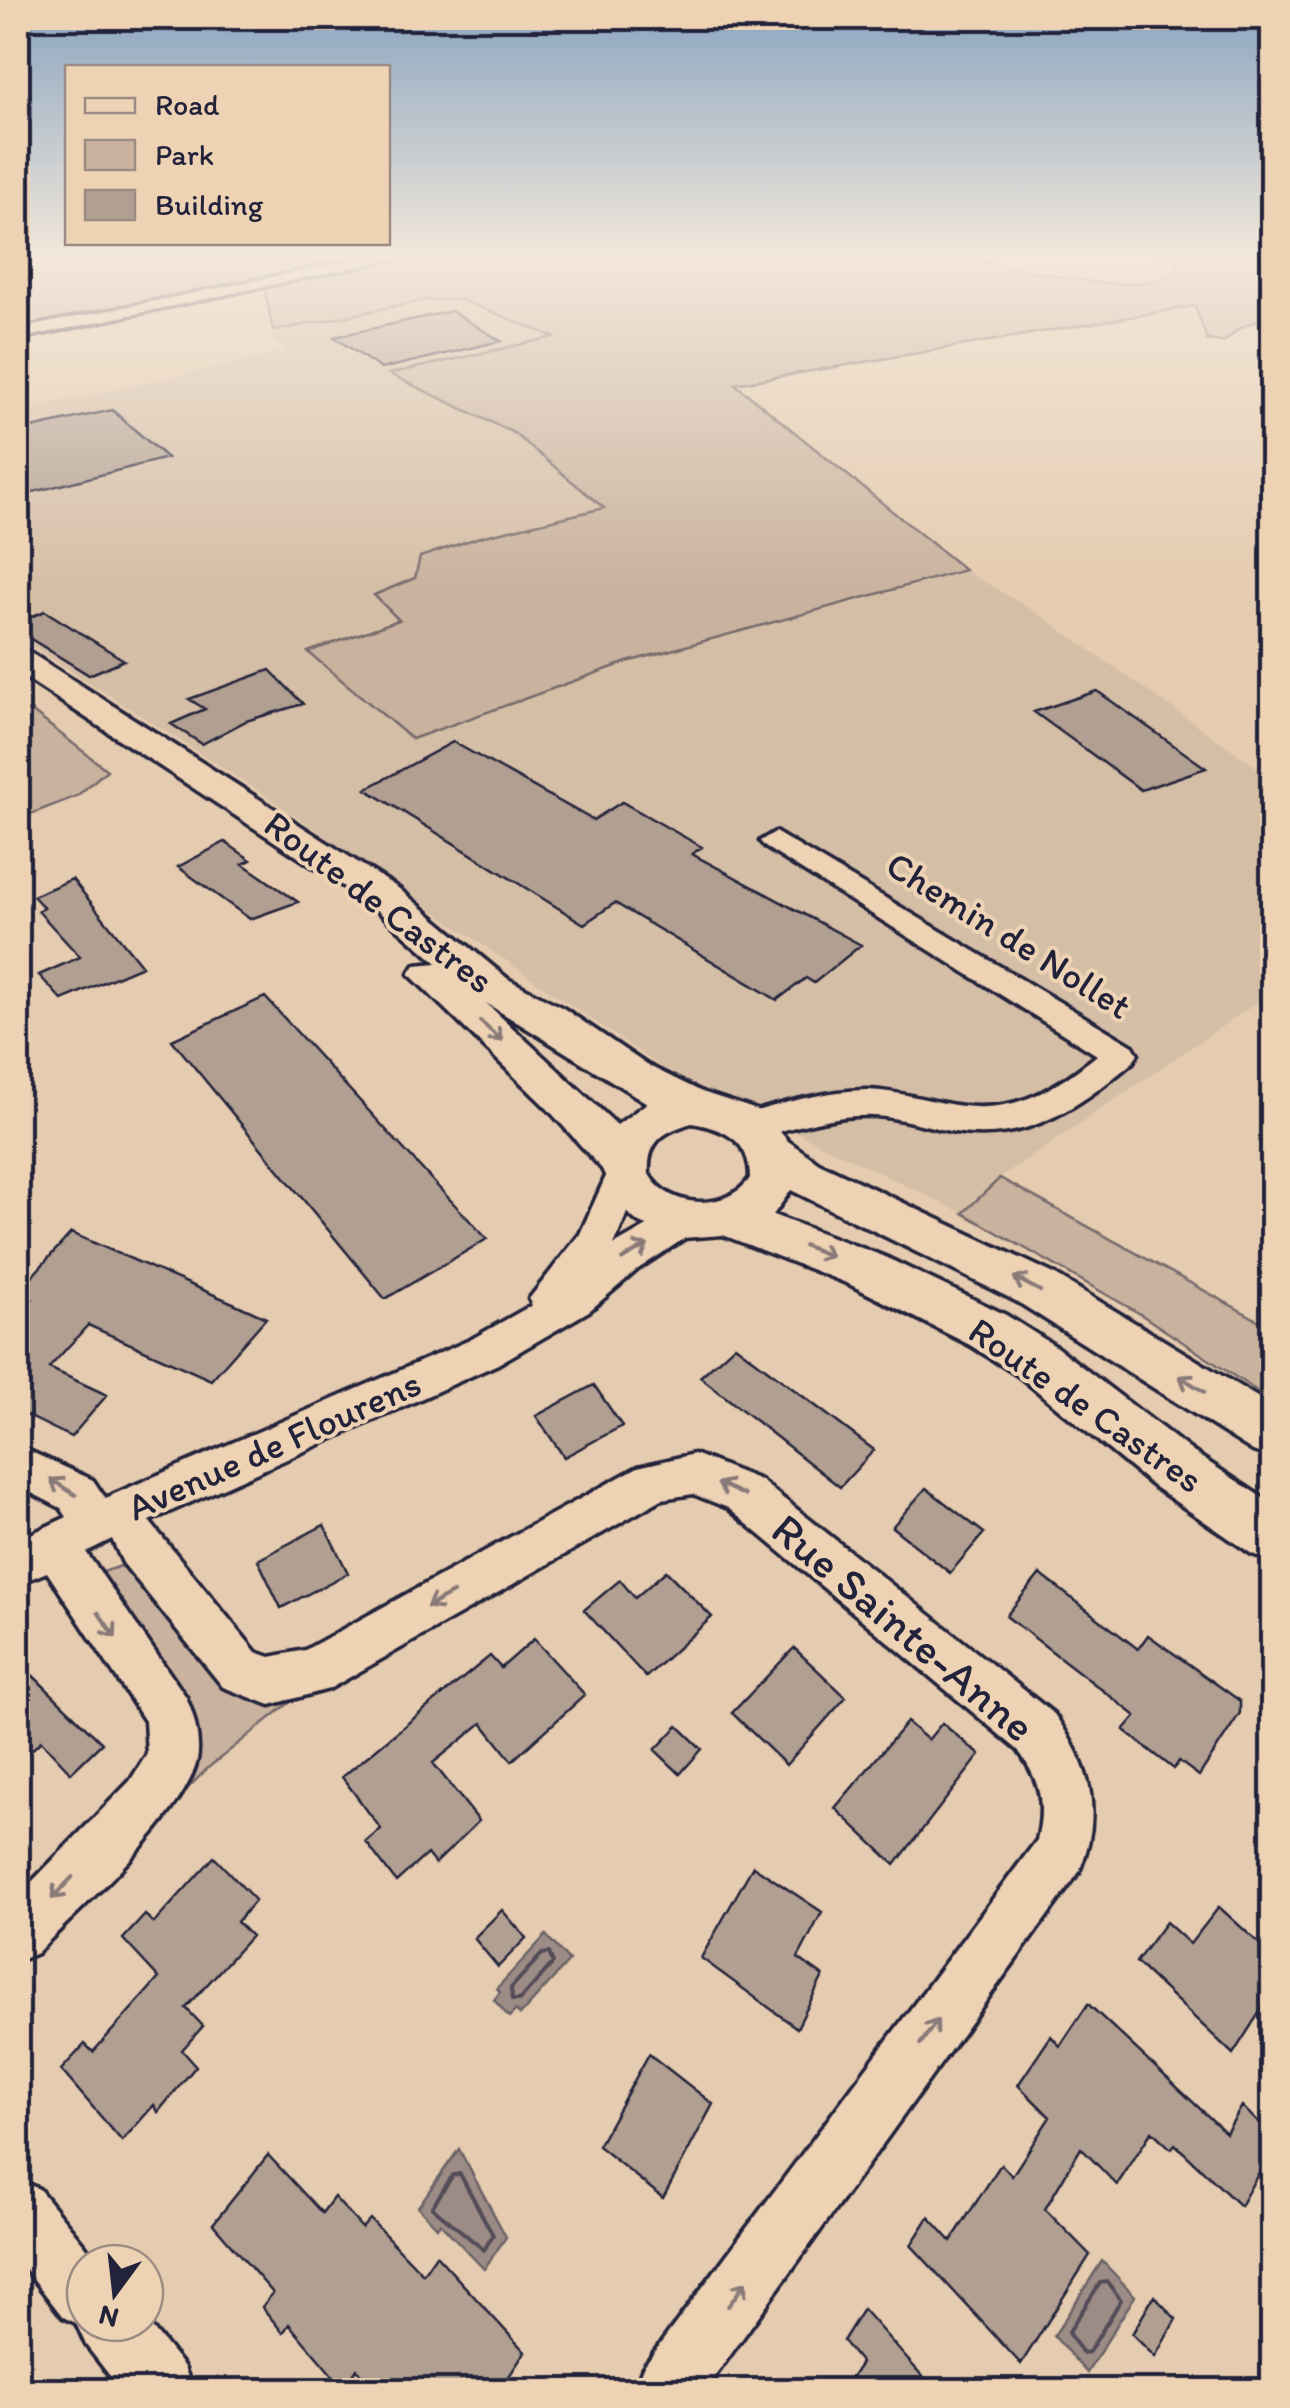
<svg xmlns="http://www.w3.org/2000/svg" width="1290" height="2408" font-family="Itim,sans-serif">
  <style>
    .built { fill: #d5bea6 }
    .green { fill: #c9b29e; stroke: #766a6c; stroke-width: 2.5 }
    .water { fill: #9c8c85; stroke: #6b6267; stroke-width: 2.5 }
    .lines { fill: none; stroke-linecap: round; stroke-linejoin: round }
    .shore { stroke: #534c59; stroke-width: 4 }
    .building { fill: #b19f91; stroke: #22223b; stroke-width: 2.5 }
    .minor-casing { stroke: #22223b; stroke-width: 7 }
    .major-casing { stroke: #22223b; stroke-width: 7 }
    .minor { fill: #edd2b4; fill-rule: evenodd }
    .major { fill: #edd2b4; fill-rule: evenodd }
    .oneway { stroke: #887a78 }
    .labels { text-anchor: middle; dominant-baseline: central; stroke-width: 8; stroke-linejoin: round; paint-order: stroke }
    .street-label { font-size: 38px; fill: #22223b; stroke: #edd2b4 }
    .near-street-label { font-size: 45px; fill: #22223b; stroke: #edd2b4 }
  </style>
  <rect width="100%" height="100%" fill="#e5cbaf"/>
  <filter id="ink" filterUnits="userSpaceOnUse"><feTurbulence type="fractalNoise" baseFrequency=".01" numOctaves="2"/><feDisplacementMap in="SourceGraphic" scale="20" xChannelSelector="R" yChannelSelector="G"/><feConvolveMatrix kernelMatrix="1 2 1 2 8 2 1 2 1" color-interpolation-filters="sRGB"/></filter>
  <g filter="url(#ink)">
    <!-- built -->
    <path class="built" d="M 427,300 L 462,300 L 556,337 L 391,375 L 514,433 L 605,509 L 480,537 L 415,578 L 400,620 L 309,651 L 413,739 L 627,662 L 965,570 L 1040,615 L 1272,778 L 1272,992 L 1000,1178 L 963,1213 L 661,1067 L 262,793 L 18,637 L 18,411 L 287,351 L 271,338 L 273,331 Z"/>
    <!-- green -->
    <path class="green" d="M 18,255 L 125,255 L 137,260 L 175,255 L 388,255 L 18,330 Z
      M 415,255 L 802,255 L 828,261 L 865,255 L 977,255 L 971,258 L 976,261 C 1030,267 1130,302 1178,271 L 1177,262 L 1155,255 L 1272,255 L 1272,314 L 1238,329 L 1224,342 L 1207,340 L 1195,306 L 735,384 L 965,570 L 627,662 L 412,739 L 308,652 L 399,620 L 374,595 L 415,578 L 420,557 L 480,537 L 604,508 L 514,433 L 389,374 L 554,337 L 462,300 L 427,300 L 273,331 L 264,286 Z
      M 30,710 L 107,770 L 77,796 L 18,819 L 18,715 Z
      M 1000,1178 L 1272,1328 L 1272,1401 L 1137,1312 L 963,1213 Z
      M 121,1566 L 298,1696 L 209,1767 L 179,1797 L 98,1583 L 103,1572 Z"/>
    <!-- water -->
    <path class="water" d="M 546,1935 L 569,1961 L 520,2015 L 516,2010 L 509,2017 L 494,2000 L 500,1992 L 497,1988 Z
      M 459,2149 L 506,2237 L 484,2269 L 440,2223 L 437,2227 L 418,2207 Z
      M 1102,2261 L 1135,2296 L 1087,2373 L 1054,2336 Z"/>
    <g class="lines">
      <!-- shore -->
      <path class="shore" d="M 549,1953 L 553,1963 L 520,2000 L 512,2000 L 511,1988 L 542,1954 Z
        M 460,2174 L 493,2235 L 484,2250 L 432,2207 L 453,2175 Z
        M 1107,2282 L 1121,2300 L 1089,2352 L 1083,2353 L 1068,2333 L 1100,2283 Z"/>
    </g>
    <!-- building -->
    <path class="building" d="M 451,311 L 501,341 L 381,369 L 334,337 Z
      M 112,410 L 167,458 L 18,496 L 18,431 Z
      M 45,611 L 124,660 L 89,675 L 18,631 L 18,622 Z
      M 270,670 L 303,704 L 246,721 L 202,744 L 171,724 L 205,709 L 189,699 Z
      M 1097,691 L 1206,768 L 1141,790 L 1034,712 Z
      M 453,742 L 593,820 L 622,802 L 702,847 L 692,854 L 861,945 L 814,983 L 806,978 L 777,1000 L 615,903 L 584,924 L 366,789 Z
      M 225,842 L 251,860 L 243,864 L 298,902 L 250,919 L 178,867 Z
      M 72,879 L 142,966 L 62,1000 L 39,975 L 80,957 L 38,911 L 44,908 L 33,896 Z
      M 265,997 L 440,1189 L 487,1239 L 385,1299 L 172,1040 Z
      M 71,1233 L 233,1303 L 266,1318 L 211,1380 L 88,1325 L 49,1368 L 107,1395 L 71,1437 L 18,1411 L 18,1314 L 32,1299 L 18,1292 Z
      M 735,1345 L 874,1450 L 840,1487 L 700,1377 Z
      M 594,1385 L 622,1426 L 564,1457 L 536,1416 Z
      M 926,1488 L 984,1533 L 950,1573 L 892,1527 Z
      M 324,1525 L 348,1573 L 281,1608 L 258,1560 Z
      M 666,1571 L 712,1617 L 646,1677 L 584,1610 L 620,1580 L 635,1598 Z
      M 1040,1574 L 1138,1649 L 1148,1635 L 1240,1701 L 1240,1713 L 1199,1776 L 1179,1761 L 1174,1769 L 1124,1730 L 1136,1716 L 1006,1616 Z
      M 534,1639 L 585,1695 L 512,1761 L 482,1723 L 433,1763 L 479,1821 L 435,1864 L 427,1854 L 396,1882 L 366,1842 L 381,1829 L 342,1777 L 490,1656 L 501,1668 Z
      M 794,1648 L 846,1697 L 786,1765 L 732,1713 Z
      M 18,1661 L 102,1743 L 71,1773 L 41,1741 L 18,1763 Z
      M 907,1722 L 928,1740 L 942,1723 L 980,1755 L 895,1865 L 835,1808 Z
      M 678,1726 L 702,1749 L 680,1774 L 655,1750 Z
      M 214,1857 L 255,1900 L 237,1922 L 251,1936 L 186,2008 L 203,2026 L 182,2050 L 196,2066 L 158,2112 L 154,2105 L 122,2141 L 61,2070 L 85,2044 L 93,2052 L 159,1978 L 123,1939 L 145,1915 L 154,1923 Z
      M 753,1866 L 822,1912 L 798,1958 L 823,1976 L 797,2028 L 701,1958 Z
      M 1219,1907 L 1272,1955 L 1272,1993 L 1233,2054 L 1136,1962 L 1166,1922 L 1190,1944 Z
      M 502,1910 L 526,1938 L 498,1967 L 474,1938 Z
      M 1088,2004 L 1226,2133 L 1242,2106 L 1272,2137 L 1272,2149 L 1240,2206 L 1175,2144 L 1171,2149 L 1152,2131 L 1117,2185 L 1081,2148 L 1045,2209 L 1090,2255 L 1021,2364 L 911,2245 L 929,2217 L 951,2241 L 1001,2164 L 1012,2176 L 1050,2117 L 1018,2085 L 1051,2036 L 1060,2046 Z
      M 649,2054 L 713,2104 L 663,2198 L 598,2146 Z
      M 268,2155 L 322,2213 L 334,2197 L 362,2228 L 370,2219 L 423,2274 L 436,2255 L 525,2352 L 500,2390 L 376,2390 L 357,2369 L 344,2389 L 289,2324 L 283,2333 L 262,2307 L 273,2293 L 213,2224 Z
      M 1154,2296 L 1176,2319 L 1155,2357 L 1132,2334 Z
      M 863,2309 L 908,2360 L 935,2390 L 843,2390 L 861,2363 L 843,2341 Z"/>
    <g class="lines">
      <defs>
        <path id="minor" d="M 379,255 L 411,255 L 18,339 L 18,329 Z
          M 775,832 L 1133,1046 L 1138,1054 L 1133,1062 C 1080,1106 1028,1144 955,1132 C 928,1127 901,1117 873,1116 C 832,1114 792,1129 753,1138 L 740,1134 L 735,1125 L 740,1116 C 780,1104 826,1090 868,1090 C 894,1091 919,1098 944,1103 C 1008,1117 1049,1094 1097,1055 L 765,847 L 760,841 Z
          M 624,1161 L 637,1165 L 642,1175 L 614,1245 L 684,1205 L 697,1210 L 703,1220 L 697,1230 L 638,1269 L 589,1311 L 498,1364 L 149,1521 L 256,1652 L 270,1657 L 305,1650 L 638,1467 L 694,1454 L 760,1480 L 1054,1714 C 1090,1766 1104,1811 1079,1872 L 705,2390 L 634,2390 L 643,2367 L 1037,1840 C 1046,1803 1040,1781 1018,1750 L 728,1508 L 693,1494 L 662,1499 L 329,1689 L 270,1705 L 223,1687 L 123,1563 L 112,1539 L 86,1552 L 186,1697 C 194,1715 202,1745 196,1764 C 178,1823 81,1907 37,1953 L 18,1961 L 18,1896 L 130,1781 L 147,1754 L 145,1721 L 47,1572 L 18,1584 L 18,1540 L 67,1517 L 61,1508 L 18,1486 L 18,1446 L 93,1480 L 105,1498 L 470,1340 L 532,1305 L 529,1299 L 580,1234 L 611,1165 Z
          M 18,2180 L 39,2189 L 99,2263 L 85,2263 L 85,2323 L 145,2323 L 145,2319 L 184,2367 L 193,2390 L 121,2390 L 86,2345 L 76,2323 L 63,2317 L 18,2259 Z"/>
        <path id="major" d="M 18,650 L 29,652 L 398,888 L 508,979 L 563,1008 L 647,1065 L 702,1092 L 763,1112 L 788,1141 L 819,1163 L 1054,1274 L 1272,1406 L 1272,1458 L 1253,1451 L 1018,1302 L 791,1190 L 773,1215 L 883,1256 L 1006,1315 L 1055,1346 L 1193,1452 L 1272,1504 L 1272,1561 L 1252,1554 L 1153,1486 L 1019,1376 L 970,1345 L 849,1284 L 723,1235 L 683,1238 L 639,1223 L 620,1207 L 602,1169 L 547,1108 L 409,974 L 415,965 L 437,963 L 370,904 L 18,673 ZM 486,1003 L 647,1103 L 617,1125 ZM 692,1123 C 726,1129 750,1141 750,1178 C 728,1211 669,1210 649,1174 C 647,1142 662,1132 692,1123 Z"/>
      </defs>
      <!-- minor casing -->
      <use href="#minor" class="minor-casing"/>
      <!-- major casing -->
      <use href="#major" class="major-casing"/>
      <!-- minor -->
      <use href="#minor" class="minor"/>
      <!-- major -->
      <use href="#major" class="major"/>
    </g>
    <!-- one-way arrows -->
    <defs><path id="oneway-shaft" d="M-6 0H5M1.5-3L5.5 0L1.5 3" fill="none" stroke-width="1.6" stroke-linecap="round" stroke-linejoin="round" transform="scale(2.5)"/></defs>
    <g class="oneway">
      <use href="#oneway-shaft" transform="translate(491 1031) rotate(42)"/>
      <use href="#oneway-shaft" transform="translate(818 1251) rotate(22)"/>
      <use href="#oneway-shaft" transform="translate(635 1252) rotate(-30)"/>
      <use href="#oneway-shaft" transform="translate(1027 1284) rotate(-152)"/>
      <use href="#oneway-shaft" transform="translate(1192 1384) rotate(-148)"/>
      <use href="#oneway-shaft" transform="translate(63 1487) rotate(-148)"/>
      <use href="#oneway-shaft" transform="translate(731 1489) rotate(-156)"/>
      <use href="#oneway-shaft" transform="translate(440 1600) rotate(151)"/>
      <use href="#oneway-shaft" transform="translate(107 1625) rotate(55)"/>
      <use href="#oneway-shaft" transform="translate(62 1888) rotate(134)"/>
      <use href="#oneway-shaft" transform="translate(929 2032) rotate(-54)"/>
      <use href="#oneway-shaft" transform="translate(737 2294) rotate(-54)"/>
    </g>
  </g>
  <!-- sky -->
  <linearGradient id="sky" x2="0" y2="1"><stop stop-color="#89a4c0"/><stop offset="0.43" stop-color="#f3e8db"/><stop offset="1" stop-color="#f3e8db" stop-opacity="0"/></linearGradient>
  <rect width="1290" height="592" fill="url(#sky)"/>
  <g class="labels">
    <!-- street labels -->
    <g class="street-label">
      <text transform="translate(379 902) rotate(37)">Route de Castres</text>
      <text transform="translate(1009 935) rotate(32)">Chemin de Nollet</text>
      <text transform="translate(1086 1405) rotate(35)">Route de Castres</text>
      <text transform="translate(274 1445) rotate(-24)">Avenue de Flourens</text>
    </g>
    <!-- near-street labels -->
    <g class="near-street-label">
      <text transform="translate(904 1627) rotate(40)">Rue Sainte-Anne</text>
    </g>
  </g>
  <!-- margin -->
  <rect width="1290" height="2408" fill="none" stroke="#edd2b4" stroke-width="60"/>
  <rect x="30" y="30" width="1230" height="2348" fill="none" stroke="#22223b" stroke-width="4" filter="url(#ink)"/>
  <!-- legend -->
  <rect x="65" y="65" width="325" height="180" fill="#edd2b4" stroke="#9c8c84" stroke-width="2.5"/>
  <rect x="85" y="98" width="50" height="15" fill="#edd2b4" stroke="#9c8c84" stroke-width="2.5"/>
  <text x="155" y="115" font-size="30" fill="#22223b">Road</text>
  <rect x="85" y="140" width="50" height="30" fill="#c9b29e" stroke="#9c8c84" stroke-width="2.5"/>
  <text x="155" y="165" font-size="30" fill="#22223b">Park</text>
  <rect x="85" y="190" width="50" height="30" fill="#b19f91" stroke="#9c8c84" stroke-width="2.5"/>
  <text x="155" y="215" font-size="30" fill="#22223b">Building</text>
  <!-- north arrow -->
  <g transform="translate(115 2293) rotate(195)"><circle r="48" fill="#edd2b4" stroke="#9c8c84" stroke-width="2.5"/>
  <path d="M0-8L18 38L0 25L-18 38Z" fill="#22223b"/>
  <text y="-15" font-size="28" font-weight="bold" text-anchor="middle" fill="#22223b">N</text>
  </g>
</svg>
